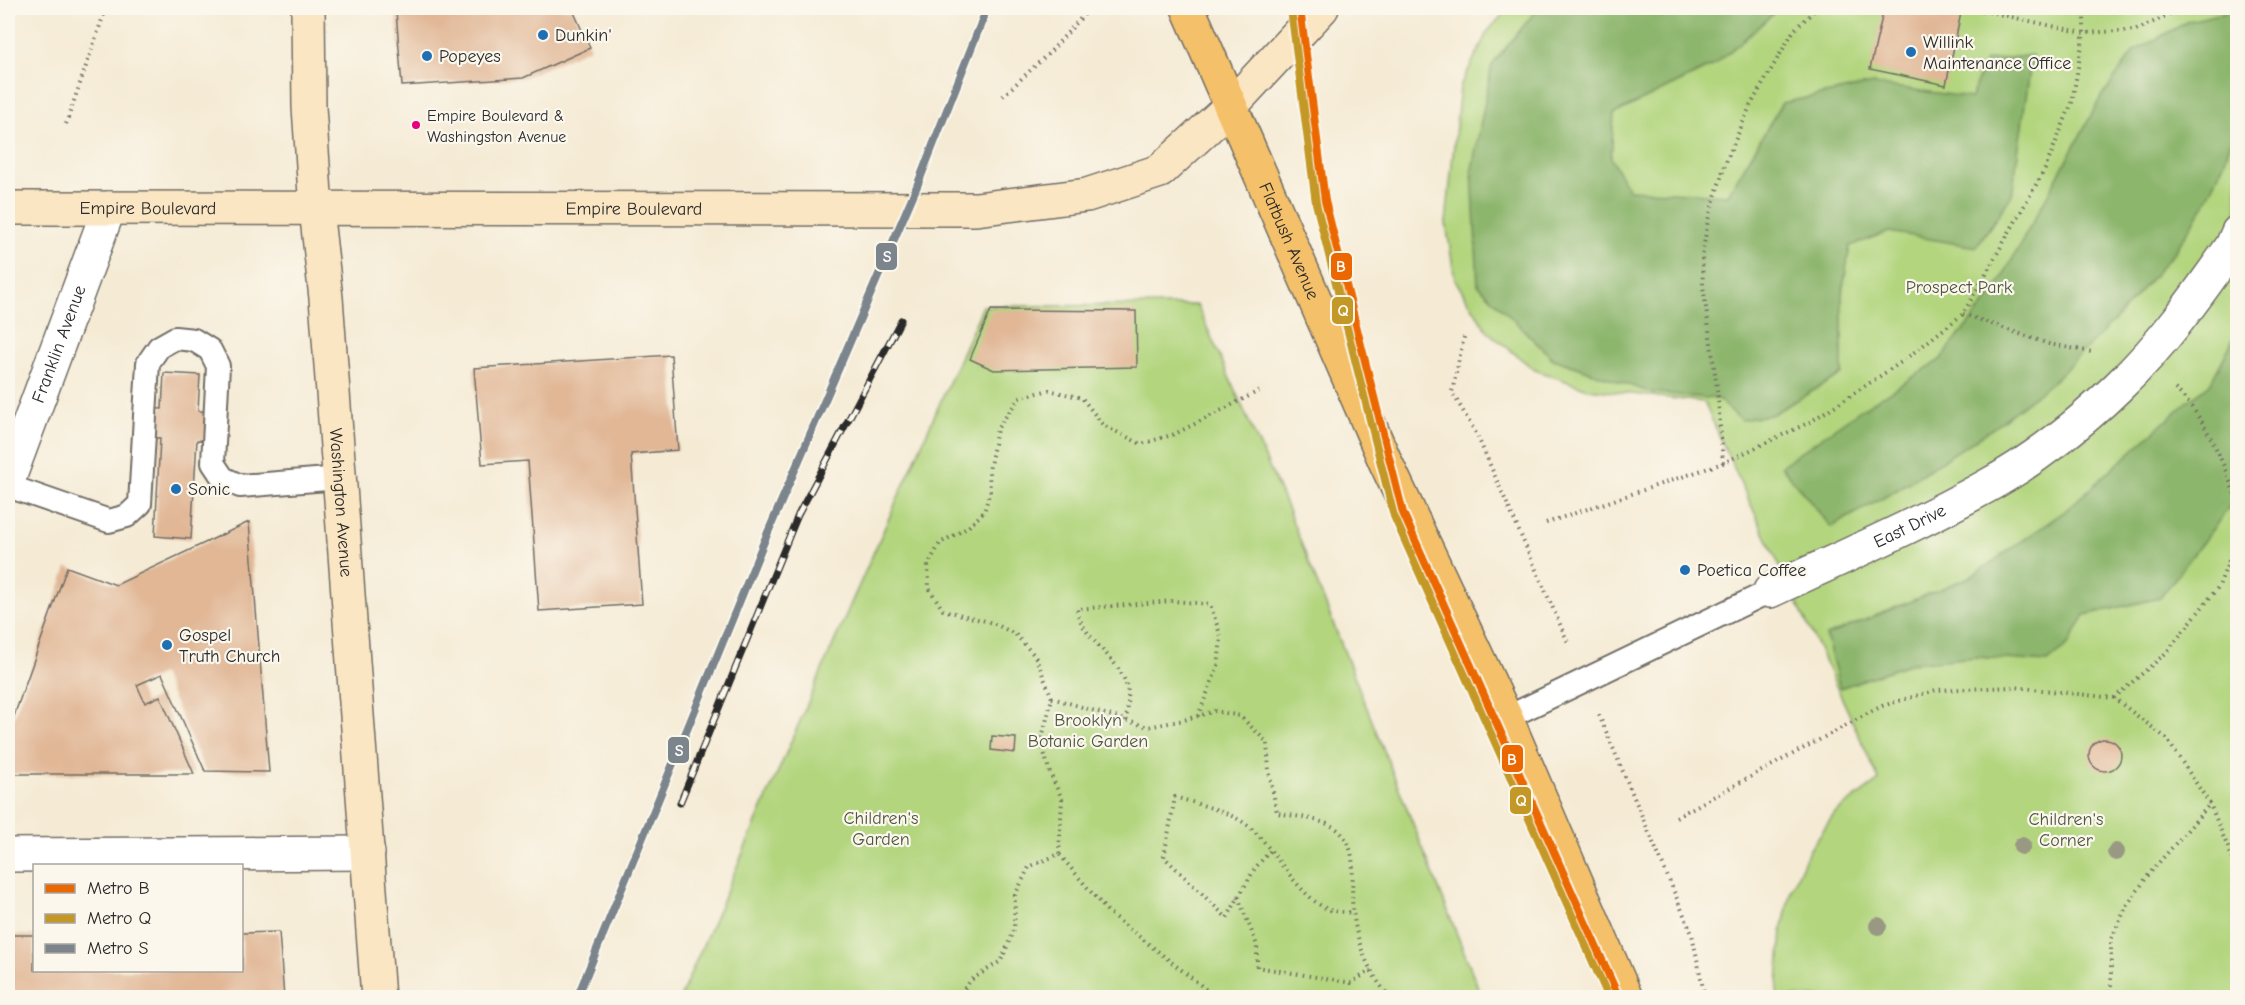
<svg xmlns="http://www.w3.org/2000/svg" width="2245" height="1005" font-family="'Comic Neue',sans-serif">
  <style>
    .green { fill: #b2d57e; stroke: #6e8054; stroke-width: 1.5 }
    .forest { fill: #8db66d; stroke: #5c704c; stroke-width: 1.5 }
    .building { fill: #e1b796 }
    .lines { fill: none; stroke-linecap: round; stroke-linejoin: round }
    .lane-casing { stroke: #726e66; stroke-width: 26 }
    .street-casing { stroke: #726e66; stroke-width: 36 }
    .secondary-casing { stroke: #726e66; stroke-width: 36 }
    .primary-casing { stroke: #726e66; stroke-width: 36 }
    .path { stroke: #726e66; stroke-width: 4; stroke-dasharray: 1.5 4.5; stroke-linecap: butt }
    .lane { stroke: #fff; stroke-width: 22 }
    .street { stroke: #fff; stroke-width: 33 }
    .secondary { stroke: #fbe6c3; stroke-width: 33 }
    .primary { stroke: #f4c16a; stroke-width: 33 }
    .rail-casing { stroke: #2b2b2b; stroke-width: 7 }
    .rail { stroke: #fbf7ec; stroke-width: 4.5; stroke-dasharray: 14; stroke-linecap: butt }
    .metro-1-casing { stroke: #fbf7ec; stroke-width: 12 }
    .metro-2-casing { stroke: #fbf7ec; stroke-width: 12 }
    .metro-3-casing { stroke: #fbf7ec; stroke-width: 12 }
    .metro-1 { stroke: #eb6800; stroke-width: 8 }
    .metro-2 { stroke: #c39827; stroke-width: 8 }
    .metro-3 { stroke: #7c858c; stroke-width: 8 }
    .tree { fill: #999983 }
    .poi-dot { fill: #1f6fb2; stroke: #fbf7ec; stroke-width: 2 }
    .bus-dot { fill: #e5007d; stroke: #fbf7ec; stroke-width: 2 }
    .labels { text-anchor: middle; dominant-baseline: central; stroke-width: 4.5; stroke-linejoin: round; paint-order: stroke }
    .bus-label { font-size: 16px; fill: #2b2b2b; stroke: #fbf7ec; text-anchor: start }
    .poi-label { font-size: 18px; fill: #2b2b2b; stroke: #fbf7ec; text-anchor: start }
    .street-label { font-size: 18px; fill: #2b2b2b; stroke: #fbf7ec }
    .park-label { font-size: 18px; fill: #4d5640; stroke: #fbf7ec }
    .line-badge { stroke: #fbf7ec; stroke-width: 2 }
    .badge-label { font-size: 16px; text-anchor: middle; font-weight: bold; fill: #fff }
  </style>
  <rect width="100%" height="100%" fill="#fbf7ec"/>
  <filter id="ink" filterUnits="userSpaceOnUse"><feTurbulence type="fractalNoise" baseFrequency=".0167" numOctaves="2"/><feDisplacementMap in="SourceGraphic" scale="12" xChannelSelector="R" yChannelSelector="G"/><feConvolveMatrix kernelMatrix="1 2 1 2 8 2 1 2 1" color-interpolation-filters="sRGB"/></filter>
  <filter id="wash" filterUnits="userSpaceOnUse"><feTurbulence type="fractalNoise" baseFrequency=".008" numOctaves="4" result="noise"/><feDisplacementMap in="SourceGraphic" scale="24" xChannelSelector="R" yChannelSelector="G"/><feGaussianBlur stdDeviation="1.35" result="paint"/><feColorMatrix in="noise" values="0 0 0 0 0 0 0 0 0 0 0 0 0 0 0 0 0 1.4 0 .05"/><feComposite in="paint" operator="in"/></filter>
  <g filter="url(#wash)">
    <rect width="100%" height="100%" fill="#f5ebd5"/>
    <!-- green -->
    <path class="green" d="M 1509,8 L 2237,8 L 2237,997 L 1777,997 L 1782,930 L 1791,890 L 1810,849 L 1835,813 L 1879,780 C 1823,653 1760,529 1704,402 L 1588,389 L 1535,370 L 1488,332 L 1455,280 L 1446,223 L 1460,87 L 1488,31 Z
      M 1197,305 L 1286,505 L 1482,997 L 680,998 L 845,617 L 983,306 Z"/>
    <!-- forest -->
    <path class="forest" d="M 1538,8 L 1780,8 L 1714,65 L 1614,114 L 1611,158 L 1629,190 L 1728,195 L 1782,103 L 1873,84 L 1971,98 L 1985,61 L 2032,55 L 2012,195 L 1976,247 L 1889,232 L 1850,246 L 1842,294 L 1842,374 L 1771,415 L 1741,420 L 1718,399 L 1649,392 L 1553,359 L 1478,285 L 1472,169 L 1492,65 Z
      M 2237,10 L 2237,122 L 2224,163 L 2204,206 L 2176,250 L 2117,318 L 2052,382 L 1992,429 L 1892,493 L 1831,527 L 1781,466 L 1862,409 L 1940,360 L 1996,289 L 2100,99 L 2134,51 L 2189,21 Z
      M 2237,332 L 2237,497 L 2160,598 L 2085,615 L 2069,644 L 2048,662 L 1976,657 L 1911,663 L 1840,688 L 1826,636 L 1972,576 L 2065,511 L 2188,401 L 2210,384 Z"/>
    <g id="blocks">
      <!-- building -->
      <path class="building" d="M 405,8 L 572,8 L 590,48 L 523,78 L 402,86 L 396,11 Z
        M 1884,8 L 1962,8 L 1946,85 L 1870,69 Z
        M 991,310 L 1136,311 L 1137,367 L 994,370 L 970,359 Z
        M 671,355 L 678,450 L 631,454 L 642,604 L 539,611 L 528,461 L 482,464 L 474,368 Z
        M 164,373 L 200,375 L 198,411 L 217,412 L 215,441 L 197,440 L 191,539 L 155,536 L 160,438 L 142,437 L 144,408 L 162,409 Z
        M 249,522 L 269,772 L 205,771 L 162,674 L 137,685 L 145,703 L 160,696 L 194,774 L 8,774 L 8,733 L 67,567 L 116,585 Z
        M 992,736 L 1016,738 L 1015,753 L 991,750 Z
        M2089 755a16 16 0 1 1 32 0a16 16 0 1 1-32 0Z
        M 279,932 L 284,998 L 8,998 L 8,935 L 34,935 L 34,970 L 242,970 L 242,933 Z"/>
    </g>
  </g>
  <g filter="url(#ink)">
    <use href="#blocks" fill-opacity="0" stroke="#726e66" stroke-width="1.5"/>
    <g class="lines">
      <defs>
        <path id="lane" d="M 8,486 L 109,521 L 127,516 L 140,504 L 148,363 L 159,347 L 175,338 L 194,340 L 210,350 L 218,366 L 213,463 L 223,478 L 240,486 L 340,478
          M 1506,718 L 1770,591"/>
        <g id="street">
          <path id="s1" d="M 8,481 L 109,208"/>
          <path id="s2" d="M 1770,591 C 1843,557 1917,525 1987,486 C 2033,461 2081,423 2118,387 C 2162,345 2197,296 2232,246 L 2238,232"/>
          <path d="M 8,855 L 368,853"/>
        </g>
        <g id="secondary">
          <path id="s3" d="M 308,8 L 309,107 L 316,209 L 326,298 L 378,998"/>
          <path id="s4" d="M 8,208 L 976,209 L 1087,195 L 1160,171 L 1230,107 L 1322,8"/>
        </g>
        <g id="primary">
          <path id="s5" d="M 1188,8 L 1385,461 L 1506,718 L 1626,998"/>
        </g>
      </defs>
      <!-- lane casing -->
      <use href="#lane" class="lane-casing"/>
      <!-- street casing -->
      <use href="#street" class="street-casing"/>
      <!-- secondary casing -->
      <use href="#secondary" class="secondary-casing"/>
      <!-- primary casing -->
      <use href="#primary" class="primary-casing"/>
      <!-- path -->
      <path class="path" d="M 1971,8 L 2084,33 L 2136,30 L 2184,8
        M 1003,96 L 1050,52 L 1090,8
        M 66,124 L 106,8
        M 1963,314 L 2049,344 L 2092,352
        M 1464,337 L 1452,392 L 1477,435 L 1569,645
        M 2175,389 C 2206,416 2224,465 2238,503
        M 1723,463 L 1717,388 L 1703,286 L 1702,257 L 1708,220 L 1725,164 L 1750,106 L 1794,30 L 1817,8
        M 1546,523 L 1723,463 L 1810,422 L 1903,361 L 1963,314 L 2045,169 L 2072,102 L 2084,33 L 2084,8
        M 1052,698 L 1148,727 L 1184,720 L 1215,711 L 1240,716 L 1267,742 L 1269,771 L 1277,813 C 1293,816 1326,819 1339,831 C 1361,852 1349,883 1353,910 C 1356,942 1369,975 1391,998
        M 2114,698 L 2166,653 L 2219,586 L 2238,537
        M 1599,715 L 1692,934 L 1705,998
        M 1126,721 C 1127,712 1129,702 1128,693 C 1124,658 1082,642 1077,609 L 1172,601 L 1210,604 L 1221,637 L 1218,666 L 1198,716
        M 1676,817 L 1882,706 L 1936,690 L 2015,687 L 2114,698 L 2166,738 L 2210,804 L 2238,872
        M 1270,851 L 1255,868 L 1227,918 L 1164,857 L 1175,797 C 1200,805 1231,811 1251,828 C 1274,849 1301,900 1330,910 C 1337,912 1346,912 1353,913
        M 1059,854 L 1062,799 L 1050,773 L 1041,742 L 1052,698 L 1035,656 L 1015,634 L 993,623 L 943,610 L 929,588 L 928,565 L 940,543 L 967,528 L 984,512 L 990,491 L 989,471 L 997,429 L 1019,398 L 1049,390 L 1082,398 L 1103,425 L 1141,444 L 1175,434 L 1259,391
        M 1238,897 L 1257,945 L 1257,967 L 1351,983 L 1371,970
        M 957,998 L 971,980 L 1001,961 L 1014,930 L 1015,895 L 1029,867 L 1059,854 L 1108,912 L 1217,998
        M 2111,998 L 2111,940 L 2126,907 L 2149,874 L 2210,804"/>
      <!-- lane -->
      <use href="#lane" class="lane"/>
      <!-- street -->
      <use href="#street" class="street"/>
      <!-- secondary -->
      <use href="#secondary" class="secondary"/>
      <!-- primary -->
      <use href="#primary" class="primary"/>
      <defs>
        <path id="rail" d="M 680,803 L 798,515 L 901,320"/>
      </defs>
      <!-- rail casing -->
      <use href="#rail" class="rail-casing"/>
      <!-- rail -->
      <use href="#rail" class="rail"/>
      <defs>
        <path id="metro-1" d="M 1300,8 L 1325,201 L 1403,513 L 1619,998"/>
        <path id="metro-2" d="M 1291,9 L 1316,203 L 1394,516 L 1609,998"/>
        <path id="metro-3" d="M 577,998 L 763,544 L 917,186 L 987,8"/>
      </defs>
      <!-- metro-1 casing -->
      <use href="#metro-1" class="metro-1-casing"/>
      <!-- metro-2 casing -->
      <use href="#metro-2" class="metro-2-casing"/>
      <!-- metro-3 casing -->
      <use href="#metro-3" class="metro-3-casing"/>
      <!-- metro-1 -->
      <use href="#metro-1" class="metro-1"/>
      <!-- metro-2 -->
      <use href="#metro-2" class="metro-2"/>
      <!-- metro-3 -->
      <use href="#metro-3" class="metro-3"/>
    </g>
    <!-- trees -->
    <g class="tree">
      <circle cx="2022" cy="846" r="9"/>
      <circle cx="2116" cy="852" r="9"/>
      <circle cx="1878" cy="926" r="9"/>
    </g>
  </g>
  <!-- markers -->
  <g class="poi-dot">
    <circle cx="543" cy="35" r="6"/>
    <circle cx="1911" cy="52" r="6"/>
    <circle cx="427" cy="56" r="6"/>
    <circle cx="176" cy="489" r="6"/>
    <circle cx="1685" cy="570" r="6"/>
    <circle cx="167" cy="645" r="6"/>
  </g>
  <circle class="bus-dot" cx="416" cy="125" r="5"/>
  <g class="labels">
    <!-- bus labels -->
    <g class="bus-label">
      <text x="427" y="116">Empire Boulevard &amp;<tspan x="427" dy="21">Washingston Avenue</tspan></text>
    </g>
    <!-- poi labels -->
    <g class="poi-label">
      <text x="555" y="35">Dunkin'</text>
      <text x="1923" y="42">Willink<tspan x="1923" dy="21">Maintenance Office</tspan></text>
      <text x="439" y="56">Popeyes</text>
      <text x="188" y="489">Sonic</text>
      <text x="1697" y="570">Poetica Coffee</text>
      <text x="179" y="635">Gospel<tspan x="179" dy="21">Truth Church</tspan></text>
    </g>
    <!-- street labels -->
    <g class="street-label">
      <text stroke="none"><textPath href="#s4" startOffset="140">Empire Boulevard</textPath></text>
      <text stroke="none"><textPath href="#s4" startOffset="626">Empire Boulevard</textPath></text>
      <text stroke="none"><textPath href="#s5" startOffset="254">Flatbush Avenue</textPath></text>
      <text stroke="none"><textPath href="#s1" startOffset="146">Franklin Avenue</textPath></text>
      <text stroke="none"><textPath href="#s3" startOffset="496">Washington Avenue</textPath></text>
      <text stroke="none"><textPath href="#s2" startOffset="154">East Drive</textPath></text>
    </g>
    <!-- park labels -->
    <g class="park-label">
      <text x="1959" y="287">Prospect Park</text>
      <text x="1088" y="720">Brooklyn<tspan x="1088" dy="21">Botanic Garden</tspan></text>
      <text x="881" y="818">Children's<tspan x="881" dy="21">Garden</tspan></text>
      <text x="2066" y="819">Children's<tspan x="2066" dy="21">Corner</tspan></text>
    </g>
  </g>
  <g class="line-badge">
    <rect x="875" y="242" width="23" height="29" rx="6" fill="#7c858c"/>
    <rect x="1330" y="252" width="23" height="29" rx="6" fill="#eb6800"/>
    <rect x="1331" y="296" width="23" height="29" rx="6" fill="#c39827"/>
    <rect x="667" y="736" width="23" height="28" rx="6" fill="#7c858c"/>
    <rect x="1501" y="744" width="23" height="29" rx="6" fill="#eb6800"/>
    <rect x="1509" y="786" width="23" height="29" rx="6" fill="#c39827"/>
  </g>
  <g class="badge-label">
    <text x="887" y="262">S</text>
    <text x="1341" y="272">B</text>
    <text x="1343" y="316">Q</text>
    <text x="679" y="756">S</text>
    <text x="1512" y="765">B</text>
    <text x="1521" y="806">Q</text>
  </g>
  <!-- margin -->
  <rect width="2245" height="1005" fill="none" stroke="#fbf7ec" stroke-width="30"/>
  <!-- legend -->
  <rect x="33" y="864" width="210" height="108" fill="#fbf7ec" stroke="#a8a59f" stroke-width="1.5"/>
  <rect x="45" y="884" width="30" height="9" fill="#eb6800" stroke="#a8a59f" stroke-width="1.5"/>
  <text x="87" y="894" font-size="18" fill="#2b2b2b">Metro B</text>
  <rect x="45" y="914" width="30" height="9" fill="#c39827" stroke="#a8a59f" stroke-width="1.5"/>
  <text x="87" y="924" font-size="18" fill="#2b2b2b">Metro Q</text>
  <rect x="45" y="944" width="30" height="9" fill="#7c858c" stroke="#a8a59f" stroke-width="1.5"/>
  <text x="87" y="954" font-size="18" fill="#2b2b2b">Metro S</text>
</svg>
